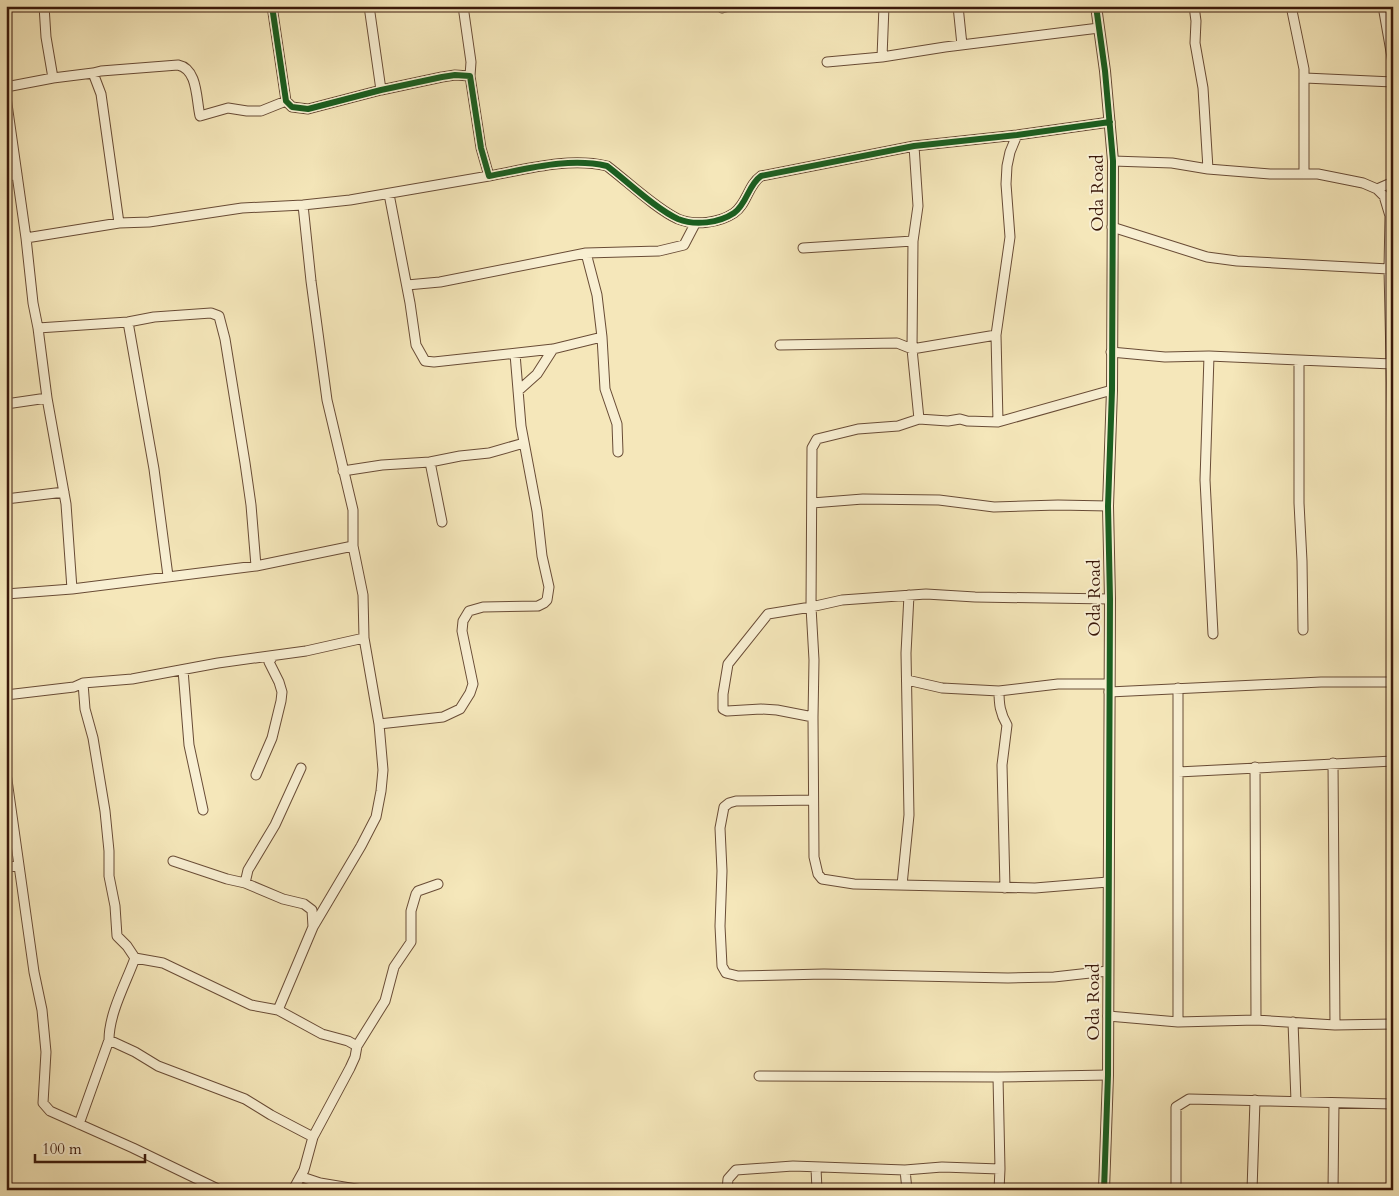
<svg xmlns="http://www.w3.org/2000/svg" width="1399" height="1196" font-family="Cardo,serif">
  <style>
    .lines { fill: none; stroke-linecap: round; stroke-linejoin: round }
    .minor-casing { stroke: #694c36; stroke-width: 11 }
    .tertiary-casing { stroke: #694c36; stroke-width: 12 }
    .minor { stroke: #f8efd2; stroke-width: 9 }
    .tertiary { stroke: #f8efd2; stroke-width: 10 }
    .cycleway-casing { stroke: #f8efd2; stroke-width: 9 }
    .cycleway { stroke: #1b5e20; stroke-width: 6 }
    .labels { text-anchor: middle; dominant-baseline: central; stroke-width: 4; stroke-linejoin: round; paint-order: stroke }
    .street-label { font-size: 18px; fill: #3a180a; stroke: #f8efd2 }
  </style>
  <rect width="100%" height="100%" fill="#f5e7ba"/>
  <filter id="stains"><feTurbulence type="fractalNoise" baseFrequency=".004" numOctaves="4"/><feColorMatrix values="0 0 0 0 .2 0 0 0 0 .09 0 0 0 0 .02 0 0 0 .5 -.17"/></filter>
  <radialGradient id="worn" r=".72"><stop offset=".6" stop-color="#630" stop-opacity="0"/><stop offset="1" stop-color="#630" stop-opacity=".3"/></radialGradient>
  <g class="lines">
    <defs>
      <path id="minor" d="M 44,6 L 46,37 L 53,78
        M 272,6 L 286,101 L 292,107 L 308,109 L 381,90 L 442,77 L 455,75 L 470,76 L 481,148 L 489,176 C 527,169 569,157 607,166 C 627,181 656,209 678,219 C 695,226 719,223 734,213 C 747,204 748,185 761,176 L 914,146 L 1017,135 L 1110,122
        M 369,6 L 381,90
        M 463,6 L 471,62 L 470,76
        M 958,6 L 962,45
        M 1194,6 L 1196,21 L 1195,43 L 1203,88 L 1208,169
        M 1291,6 L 1304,69 L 1304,173
        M 1383,6 L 1393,63
        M 722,8 L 729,6
        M 882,57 L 884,6
        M 827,62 L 882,57 L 945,47 L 1099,28
        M 93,73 L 101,94 L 119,223
        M 1305,78 L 1393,82
        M 6,87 L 53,78 L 93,73 L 101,71 L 178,65 C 198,69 196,99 200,116 L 228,108 L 247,111 L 261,111 L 286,101
        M 6,97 L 26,238 L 33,303 L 38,328 L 47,398 L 66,504 L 72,589
        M 914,146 L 918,206 L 913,241 L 912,349 L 919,419
        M 1113,161 L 1172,163 L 1208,169 L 1270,174 L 1318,174 L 1363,183 L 1377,189 L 1384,196 L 1390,216 L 1389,269 L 1393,451
        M 6,176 L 17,174
        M 1377,189 L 1393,182
        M 389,194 L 410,303 L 416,345 L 425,361 L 434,362 L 553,349 L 602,337
        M 1112,227 L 1207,257 L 1237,261 L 1389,269
        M 26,238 L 119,223 L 149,222 L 242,208 L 303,205 L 350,200 L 489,176
        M 803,248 L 913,241
        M 586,253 L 597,295 L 602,337 L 605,389 L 617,424 L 618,452
        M 407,285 L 440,282 L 586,253 L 659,251 L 684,245 L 695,224
        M 128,322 L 154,469 L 168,576
        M 38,328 L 128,322 L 154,317 L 211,313 L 219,316 L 225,339 L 245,463 L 251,505 L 256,566
        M 780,345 L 897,343 L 912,349 L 996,335
        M 1111,352 L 1165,357 L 1209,356 L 1392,364
        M 1209,356 L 1205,480 L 1213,634
        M 1299,361 L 1299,503 L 1302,561 L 1303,630
        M 518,391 L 537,374 L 553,349
        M 6,404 L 47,398
        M 998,422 L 996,335 L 1010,237 L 1006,184 L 1007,166 L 1010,152 L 1017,135
        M 430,462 L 442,522
        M 343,471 L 382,465 L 430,462 L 460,456 L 489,453 L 524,443
        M 1393,474 L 1393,501
        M 6,499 L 64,492
        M 812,503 L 863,499 L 939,500 L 994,507 L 1058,505 L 1108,506
        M 6,594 L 72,589 L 256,566 L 353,546
        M 1393,600 L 1393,615
        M 183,670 L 189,745 L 203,810
        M 907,680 L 942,688 L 999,691 L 1058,684 L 1109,684
        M 1178,688 L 1178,1022
        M 999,691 C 999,704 1000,713 1007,725 L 1002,765 L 1005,888
        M 1109,692 L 1321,682 L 1393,682
        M 6,695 L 74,687 L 83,683 L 132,679 L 218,663 L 306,651 L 364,638
        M 813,717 L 777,710 L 761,709 L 727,711 L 723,709 L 723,694 L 728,664 L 768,614 L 811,607 L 842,600 L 926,594 L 975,597 L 1110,599
        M 379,724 L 443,717 L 460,709 L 470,693 L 473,684 L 462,631 L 463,621 L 469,611 L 483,607 L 538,606 L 544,603 L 547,600 L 549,587 L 542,556 L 537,511 L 521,426 L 515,354
        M 1333,763 L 1335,1025
        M 1255,767 L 1256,1020
        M 1178,772 L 1393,761
        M 6,773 L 34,972 L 42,1010 L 46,1052 L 43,1103 L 50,1111 L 133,1148 L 220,1190
        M 256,775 L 272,738 L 281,701 L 282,692 L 279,682 L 269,662 L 273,656
        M 813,800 L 736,801 L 729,803 L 724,807 L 720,828 L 722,871 L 720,926 L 722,966 L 726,973 L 738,976 L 824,974 L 1008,978 L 1054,977 L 1108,971
        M 173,861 L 227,879 L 245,883 L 283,899 L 304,904 L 312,910 L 313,927
        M 6,867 L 19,866
        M 1108,882 L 1035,888 L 854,884 L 822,879 L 818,874 L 814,857 L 813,717 L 814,660 L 811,607 L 812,448 L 817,439 L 858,429 L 898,426 L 919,419 L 948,421 L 960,419 L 967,421 L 998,422 L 1112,390
        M 245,883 L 248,870 L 275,825 L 301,768
        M 902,885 L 909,815 L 906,653 L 909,595
        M 135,958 L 163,963 L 251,1005 L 278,1010 L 322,1034 L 348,1041 L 357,1046 L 355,1057 L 350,1068 L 313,1137 L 304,1170 L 293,1190
        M 278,1010 L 313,927 L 361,846 L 376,817 L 381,791 L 383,770 L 379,724 L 364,638 L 363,595 L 353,546 L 353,510 L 327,400 L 311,281 L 303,205
        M 1108,1016 L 1178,1022 L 1256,1020 L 1335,1025 L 1393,1024
        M 1293,1022 L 1296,1101
        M 109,1040 L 135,1052 L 158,1066 L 245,1099 L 271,1115 L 313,1137
        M 357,1046 L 385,1001 L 394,967 L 411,942 L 411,911 L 416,894 L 418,891 L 438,884
        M 759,1076 L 998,1077 L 1108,1075
        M 998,1077 L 1000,1169 L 999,1190
        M 79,1124 L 109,1040 C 109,1013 126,983 135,958 L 127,946 L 117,936 L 115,906 L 109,876 L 109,851 L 105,811 L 93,738 L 85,709 L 83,683
        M 816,1168 L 817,1190
        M 905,1170 L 907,1190
        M 302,1177 L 320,1183 L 362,1190
        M 6,1189 L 8,1190
        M 727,1190 L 728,1179 L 736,1170 L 793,1166 L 905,1170 L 942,1167 L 1000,1169
        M 1176,1190 L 1176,1107 L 1189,1099 L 1393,1104
        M 1252,1190 L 1255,1100
        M 1333,1190 L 1334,1103"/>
      <path id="tertiary" d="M 1096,6 L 1105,71 L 1113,161 L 1112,390 L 1108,506 L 1110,599 L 1108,1075 L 1104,1190"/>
    </defs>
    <!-- minor casing -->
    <use href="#minor" class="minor-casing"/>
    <!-- tertiary casing -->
    <use href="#tertiary" class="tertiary-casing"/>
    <!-- minor -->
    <use href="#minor" class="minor"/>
    <!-- tertiary -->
    <use href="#tertiary" class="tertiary"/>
    <defs>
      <path id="cycleway" d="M 272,6 L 286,101 L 292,107 L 308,109 L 381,90 L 442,77 L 455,75 L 470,76 L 481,148 L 489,176 C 527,169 569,157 607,166 C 627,181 656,209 678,219 C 695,226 719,223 734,213 C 747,204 748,185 761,176 L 914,146 L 1017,135 L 1110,122
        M 1096,6 L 1105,71 L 1113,161 L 1112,390 L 1108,506 L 1110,599 L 1108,1075 L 1104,1190"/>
    </defs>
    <!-- cycleway casing -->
    <use href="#cycleway" class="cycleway-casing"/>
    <!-- cycleway -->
    <use href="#cycleway" class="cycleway"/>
  </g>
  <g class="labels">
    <!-- street labels -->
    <g class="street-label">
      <text transform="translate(1097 193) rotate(-90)">Oda Road</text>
      <text transform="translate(1094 598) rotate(-90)">Oda Road</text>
      <text transform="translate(1093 1002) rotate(-90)">Oda Road</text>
    </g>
  </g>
  <!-- margin -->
  <rect width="1399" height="1196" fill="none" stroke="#f5e7ba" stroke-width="25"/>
  <rect x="8" y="8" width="1384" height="1181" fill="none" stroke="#3a180a" stroke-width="2.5"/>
  <rect x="12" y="12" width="1374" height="1171" fill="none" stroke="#3a180a"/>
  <!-- scale -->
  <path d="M35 1154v8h110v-8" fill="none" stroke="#3a180a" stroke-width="2.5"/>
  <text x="42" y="1154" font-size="15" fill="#3a180a" stroke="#f8efd2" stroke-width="4" paint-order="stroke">100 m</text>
  <rect width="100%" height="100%" filter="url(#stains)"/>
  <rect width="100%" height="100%" fill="url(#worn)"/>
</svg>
